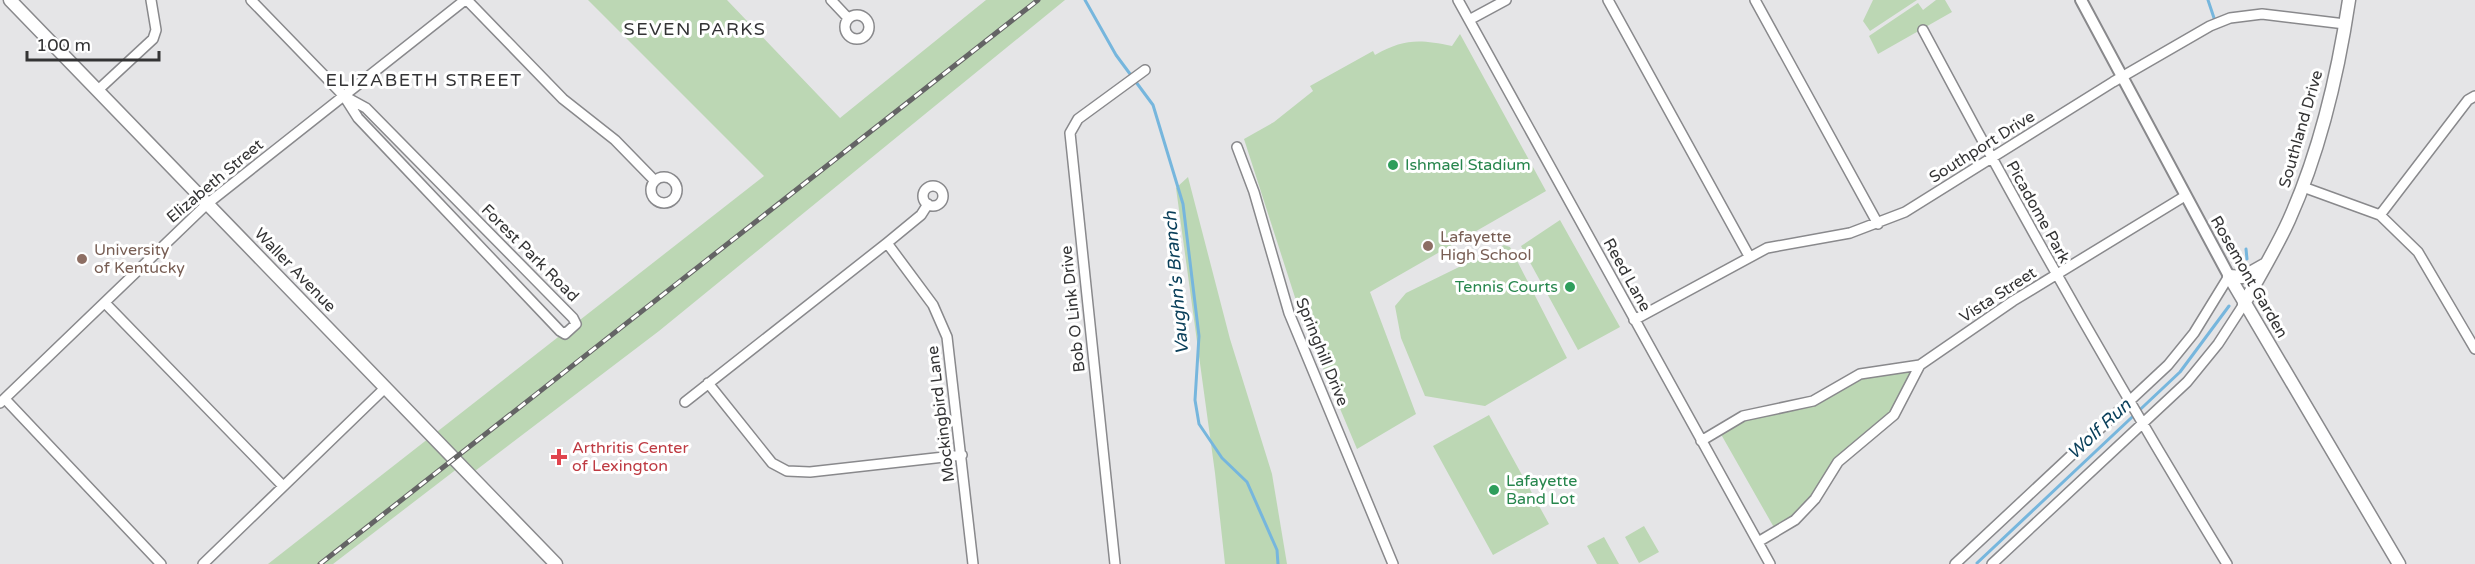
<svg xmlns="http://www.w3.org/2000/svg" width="2475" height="564" font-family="'Varela Round',sans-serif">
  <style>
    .green { fill: #bcd7b4 }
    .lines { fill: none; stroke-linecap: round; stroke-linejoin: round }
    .stream { stroke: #76b6dd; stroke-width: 3 }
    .minor-casing { stroke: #89898c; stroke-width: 12 }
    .tertiary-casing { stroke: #89898c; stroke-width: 14 }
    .secondary-casing { stroke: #89898c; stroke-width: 15 }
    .minor { stroke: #fff; stroke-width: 9 }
    .tertiary { stroke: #fff; stroke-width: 10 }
    .secondary { stroke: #fff; stroke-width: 12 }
    .rail-casing { stroke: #646465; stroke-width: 5 }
    .rail { stroke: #fff; stroke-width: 3; stroke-dasharray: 9; stroke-linecap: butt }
    .leisure-dot { fill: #2e9e5b; stroke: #fff; stroke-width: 2 }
    .education-dot { fill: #8d6e63; stroke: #fff; stroke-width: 2 }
    .health-dot { fill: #e0444e; stroke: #fff; stroke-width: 2 }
    .labels { text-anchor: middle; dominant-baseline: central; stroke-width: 6; stroke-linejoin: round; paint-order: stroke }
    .street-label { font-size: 16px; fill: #343435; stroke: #fff }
    .leisure-label { font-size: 16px; fill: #27864d; stroke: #fff; text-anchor: start }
    .education-label { font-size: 16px; fill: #785e54; stroke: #fff; text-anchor: start }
    .health-label { font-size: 16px; fill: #be3a42; stroke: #fff; text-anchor: start }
    .neighbourhood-label { font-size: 18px; letter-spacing: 1.5px; fill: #333335; stroke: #fff }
    .water-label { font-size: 18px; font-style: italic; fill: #0b405b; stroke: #fff }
  </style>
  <rect width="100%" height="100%" fill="#e5e5e7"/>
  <!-- green -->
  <path class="green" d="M 588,0 L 727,0 L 840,118 L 986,0 L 1065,0 L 659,331 L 471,474 L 462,465 L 333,564 L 268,564 L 764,176 Z
    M 1873,0 L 1917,0 L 1870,31 L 1863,21 Z
    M 1936,0 L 1945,0 L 1952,12 L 1878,54 L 1869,36 L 1918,3 L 1923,10 Z
    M 1460,34 L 1546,191 L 1370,292 L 1416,414 L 1357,449 L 1301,316 L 1244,139 L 1274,122 L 1313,91 L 1310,86 L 1373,51 L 1375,55 C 1404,39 1418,39 1452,46 Z
    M 1188,177 L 1230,339 L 1272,474 L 1287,564 L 1225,564 L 1215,473 L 1176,188 Z
    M 1560,220 L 1620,327 L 1578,350 L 1521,246 Z
    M 1504,245 L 1510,247 L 1567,358 L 1485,406 L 1425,396 L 1401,338 L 1395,306 L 1406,293 Z
    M 1913,371 L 1905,383 L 1903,395 L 1896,408 L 1848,452 L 1815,499 L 1776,531 L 1718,429 L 1729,421 L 1803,404 L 1855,376 Z
    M 1489,415 L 1549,524 L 1493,555 L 1433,446 Z
    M 1644,526 L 1659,552 L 1639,563 L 1625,537 Z
    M 1604,537 L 1619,564 L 1597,564 L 1587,546 Z"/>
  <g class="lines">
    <!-- stream -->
    <path class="stream" d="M 1085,0 L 1116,55 L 1153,105 L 1183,204 L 1199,336 L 1195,400 L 1199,424 L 1222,458 L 1247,482 L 1277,550 L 1278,564
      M 2208,0 L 2214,18
      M 2246,249 L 2247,259
      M 1977,563 L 2180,372 L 2229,306"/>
    <defs>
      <path id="minor" d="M 251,0 L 344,96 L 358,118 L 560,331 L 565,334 L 576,324 L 573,318 L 366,108 L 344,96
        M 467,0 L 563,99 L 615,140 L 655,181
        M 831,0 L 848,18
        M 1458,0 L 1770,564
        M 1608,0 L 1749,256
        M 1755,0 L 1878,224
        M845 27a12 12 0 1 1 24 0a12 12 0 1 1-24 0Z
        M 1469,20 L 1506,0
        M 1923,30 C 2019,211 2120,389 2227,564
        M 98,90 L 153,39 L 156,30 L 151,0
        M 1237,147 L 1254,192 L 1289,313 L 1393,564
        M651 190a13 13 0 1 1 26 0a13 13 0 1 1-26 0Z
        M923 196a10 10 0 1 1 20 0a10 10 0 1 1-20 0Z
        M 2303,187 L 2380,215 L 2418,252 L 2475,349
        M 2380,215 L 2468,100 L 2475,96
        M 887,243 L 933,305 L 947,337 L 973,564
        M 105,303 L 283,486
        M 1634,320 L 1767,248 L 1850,233 L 1905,212 L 2113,82 L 2210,26 L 2230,18 L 2262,14 L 2345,24
        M 708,383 L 772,463 L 787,471 L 810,472 L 962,455
        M 5,399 L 161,564
        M 685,402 L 887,243 L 921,215 L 928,204
        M 0,403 L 207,204 L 465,0
        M 1701,441 L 1743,416 L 1813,401 L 1860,374 L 1920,365 L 2013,301 L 2185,196
        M 1758,542 L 1795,520 L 1815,499 L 1838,462 L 1894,415 L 1920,365
        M 203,564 L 386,387
        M 1115,564 L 1070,133 L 1078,119 L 1145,70
        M 1955,564 L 2168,365 L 2194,333 L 2229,276
        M 1992,564 L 2187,382 L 2218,344 L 2244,304"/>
      <path id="tertiary" d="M 2081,0 L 2229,276"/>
      <path id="secondary" d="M 10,0 L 556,564
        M 2229,276 L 2399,564
        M 2229,276 L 2243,277 L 2266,264
        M 2244,304 C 2259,276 2276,249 2289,220 C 2320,151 2338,74 2349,0"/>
    </defs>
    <!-- minor casing -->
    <use href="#minor" class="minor-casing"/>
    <!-- tertiary casing -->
    <use href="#tertiary" class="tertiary-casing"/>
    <!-- secondary casing -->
    <use href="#secondary" class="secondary-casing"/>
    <!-- minor -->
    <use href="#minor" class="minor"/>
    <!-- tertiary -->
    <use href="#tertiary" class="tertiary"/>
    <!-- secondary -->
    <use href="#secondary" class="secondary"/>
    <defs>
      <path id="rail" d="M 320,564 L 1038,0"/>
    </defs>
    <!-- rail casing -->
    <use href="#rail" class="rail-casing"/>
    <!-- rail -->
    <use href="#rail" class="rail"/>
  </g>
  <!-- markers -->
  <g class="leisure-dot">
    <circle cx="1393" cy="165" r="6"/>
    <circle cx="1570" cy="287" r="6"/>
    <circle cx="1494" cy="490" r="6"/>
  </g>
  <g class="education-dot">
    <circle cx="1428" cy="246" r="6"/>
    <circle cx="82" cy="259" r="6"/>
  </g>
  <path class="health-dot" d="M556 448h6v6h6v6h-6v6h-6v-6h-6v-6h6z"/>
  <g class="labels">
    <!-- street labels -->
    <g class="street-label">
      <text transform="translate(2301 129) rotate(-74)">Southland Drive</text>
      <text transform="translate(1982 147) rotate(-32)">Southport Drive</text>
      <text transform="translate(215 181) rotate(-40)">Elizabeth Street</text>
      <text transform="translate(2038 212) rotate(61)">Picadome Park</text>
      <text transform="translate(530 253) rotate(45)">Forest Park Road</text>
      <text transform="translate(295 270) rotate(46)">Waller Avenue</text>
      <text transform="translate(1627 275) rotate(61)">Reed Lane</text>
      <text transform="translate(2249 277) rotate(60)">Rosemont Garden</text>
      <text transform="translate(1998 295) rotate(-33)">Vista Street</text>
      <text transform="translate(1073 309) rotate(-96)">Bob O Link Drive</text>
      <text transform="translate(1322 352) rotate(68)">Springhill Drive</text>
      <text transform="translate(941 414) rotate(-97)">Mockingbird Lane</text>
    </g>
    <!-- leisure labels -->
    <g class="leisure-label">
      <text x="1405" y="165">Ishmael Stadium</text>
      <text x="1558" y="287" text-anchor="end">Tennis Courts</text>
      <text x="1506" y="481">Lafayette<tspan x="1506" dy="18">Band Lot</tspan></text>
    </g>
    <!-- education labels -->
    <g class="education-label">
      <text x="1440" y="237">Lafayette<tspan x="1440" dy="18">High School</tspan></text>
      <text x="94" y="250">University<tspan x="94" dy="18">of Kentucky</tspan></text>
    </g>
    <!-- health labels -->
    <g class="health-label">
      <text x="572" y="448">Arthritis Center<tspan x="572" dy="18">of Lexington</tspan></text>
    </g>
    <!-- neighbourhood labels -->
    <g class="neighbourhood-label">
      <text x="695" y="29">SEVEN PARKS</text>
      <text x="424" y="80">ELIZABETH STREET</text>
    </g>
    <!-- water labels -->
    <g class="water-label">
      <text transform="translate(1176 283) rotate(-95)">Vaughn's Branch</text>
      <text transform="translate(2099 429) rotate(-43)">Wolf Run</text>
    </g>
  </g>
  <!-- scale -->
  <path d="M27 51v9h132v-9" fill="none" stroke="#343435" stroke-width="3"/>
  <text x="36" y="51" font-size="18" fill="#343435" stroke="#ffffff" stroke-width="4.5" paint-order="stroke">100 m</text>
</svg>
